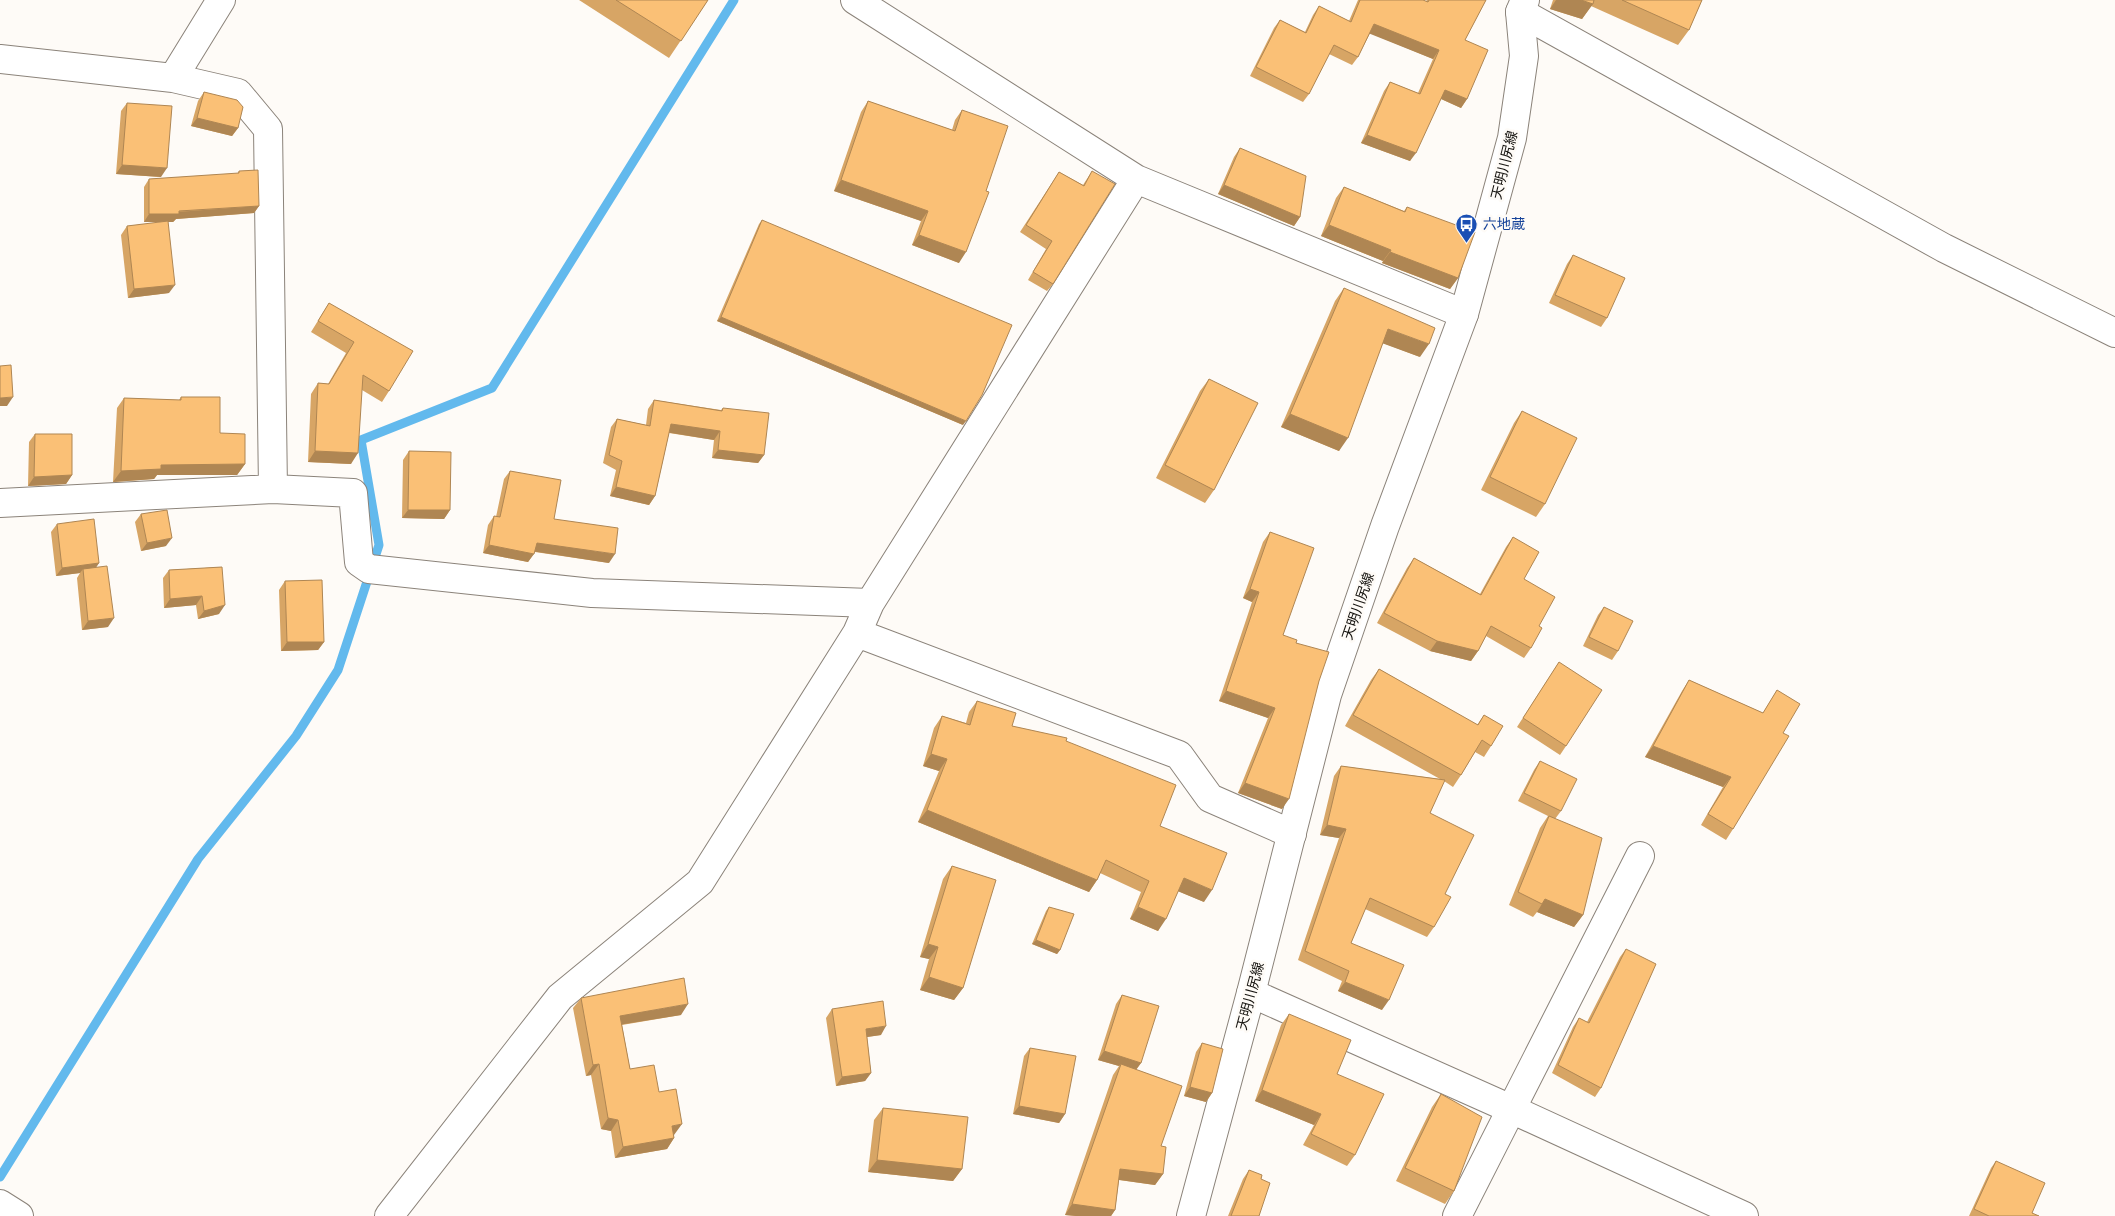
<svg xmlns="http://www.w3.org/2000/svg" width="2115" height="1216" font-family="'Asap Condensed','Noto Sans JP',sans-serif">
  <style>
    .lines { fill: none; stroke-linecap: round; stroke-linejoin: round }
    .stream { stroke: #62b9ed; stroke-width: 9 }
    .street-casing { stroke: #8b837a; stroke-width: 30 }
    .secondary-casing { stroke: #8b837a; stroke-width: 30 }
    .street { stroke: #fff; stroke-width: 28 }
    .secondary { stroke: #fff; stroke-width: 28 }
    .wall { fill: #d7a565 }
    .shaded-wall { fill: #af8653 }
    .building { fill: #fac076; stroke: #af8653 }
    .labels { text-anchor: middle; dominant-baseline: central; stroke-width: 5; stroke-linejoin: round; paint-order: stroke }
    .street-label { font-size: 14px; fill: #15130f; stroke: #fefbf7 }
    .transit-label { font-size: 14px; fill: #164399; stroke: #fefbf7; text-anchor: start }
  </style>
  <rect width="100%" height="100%" fill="#fefbf7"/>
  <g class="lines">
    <!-- stream -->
    <path class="stream" d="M 0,1177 L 198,859 L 296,736 L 338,670 L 379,545 L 361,440 L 492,388 L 734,0"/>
    <defs>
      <path id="street" d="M 855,0 L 1136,179 L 1464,314
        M 1520,12 L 1944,248 L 2115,333
        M 0,59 L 173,78 L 238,93 L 268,129 L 273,489
        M 173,78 L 221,0
        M 0,503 L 273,489 L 353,493 L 359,562 L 369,569 L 592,593 L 870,603
        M 857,633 L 1179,755 L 1210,798 L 1292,834
        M 1251,993 L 1511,1109 L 1744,1216
        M 0,1204 L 19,1216
        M 389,1216 L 560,997 L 700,882 L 857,633 L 870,603 L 1136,179
        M 1457,1216 L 1640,856"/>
      <path id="secondary" d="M 1191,1216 L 1251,993 L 1327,695 L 1385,526 L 1464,314 L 1512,138 L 1524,56 L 1520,12 L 1525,0"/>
    </defs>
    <!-- street casing -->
    <use href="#street" class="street-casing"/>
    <!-- secondary casing -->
    <use href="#secondary" class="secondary-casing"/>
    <!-- street -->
    <use href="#street" class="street"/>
    <!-- secondary -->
    <use href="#secondary" class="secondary"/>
  </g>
  <!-- wall -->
  <path class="wall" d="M 579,0 L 708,0 L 669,58 Z
    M 1358,0 L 1423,0 L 1426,1 L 1427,0 L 1486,0 L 1465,40 L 1467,99 L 1461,108 L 1441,99 L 1410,161 L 1361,143 L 1384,91 L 1390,82 L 1418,93 L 1433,59 L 1370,33 L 1358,57 L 1352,65 L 1329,54 L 1309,94 L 1303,102 L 1250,76 L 1274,28 L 1280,20 L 1305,32 L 1313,15 L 1319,6 L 1349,21 Z
    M 1553,0 L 1702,0 L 1689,30 L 1678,45 L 1591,6 L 1582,19 L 1550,9 Z
    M 204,92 L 238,128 L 232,136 L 191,126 L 198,101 Z
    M 868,101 L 952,130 L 955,120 L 962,110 L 959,263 L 912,245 L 921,221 L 834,191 L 861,112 Z
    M 127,103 L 161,177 L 116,174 L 121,111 Z
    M 1240,148 L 1300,217 L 1294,226 L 1218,194 L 1234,157 Z
    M 239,171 L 259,206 L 254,213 L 176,219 L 173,222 L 168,222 L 169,293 L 128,298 L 121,235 L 127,226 L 166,222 L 144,222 L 144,187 L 149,179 L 237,174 Z
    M 1092,171 L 1053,284 L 1047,291 L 1028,280 L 1046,249 L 1020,232 L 1059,172 L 1083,185 Z
    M 1344,187 L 1404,211 L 1407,207 L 1458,278 L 1450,289 L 1382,263 L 1383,261 L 1321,236 L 1336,198 Z
    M 762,220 L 963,425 L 717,321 L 759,224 Z
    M 1573,255 L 1607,318 L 1601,327 L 1549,303 L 1567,264 Z
    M 1344,288 L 1420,357 L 1383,343 L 1339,451 L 1281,427 L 1335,301 Z
    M 329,303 L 389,391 L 382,402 L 362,390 L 351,464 L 308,462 L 311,394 L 318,383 L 328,384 L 346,353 L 311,332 Z
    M 1209,379 L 1214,490 L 1205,503 L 1156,478 L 1200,391 Z
    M 181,397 L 220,433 L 245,464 L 237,475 L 157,475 L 154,479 L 113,482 L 117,408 L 124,398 L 179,400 Z
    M 654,400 L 721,410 L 723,408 L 764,455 L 758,463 L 712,458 L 714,440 L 669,433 L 655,496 L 649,505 L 610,496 L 616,470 L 603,463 L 611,427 L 617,419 L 646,425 L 648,409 Z
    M 1522,411 L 1545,504 L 1536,517 L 1481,490 L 1514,423 Z
    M 35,434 L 72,475 L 66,484 L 28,486 L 29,442 Z
    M 409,451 L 450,510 L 444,519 L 402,518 L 403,460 Z
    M 510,471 L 554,519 L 609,563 L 535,552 L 528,562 L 483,553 L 488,525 L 494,516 L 496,517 L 504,479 Z
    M 141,514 L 166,546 L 141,551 L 135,522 Z
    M 57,524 L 99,563 L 96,567 L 108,627 L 82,630 L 77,578 L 80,573 L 56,576 L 51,532 Z
    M 1270,532 L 1283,635 L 1296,643 L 1319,681 L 1282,809 L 1238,793 L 1268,718 L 1219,701 L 1252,602 L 1243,598 L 1263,542 Z
    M 1513,537 L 1524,579 L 1539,626 L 1531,648 L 1524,658 L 1486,636 L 1478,651 L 1471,661 L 1430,651 L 1377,623 L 1407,568 L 1414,558 L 1480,594 L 1506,547 Z
    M 222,567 L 219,614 L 198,619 L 196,605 L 164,608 L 163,578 L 169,570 Z
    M 285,581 L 324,642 L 318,650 L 281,651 L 279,590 Z
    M 1604,607 L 1618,651 L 1612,660 L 1583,646 L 1598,615 Z
    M 1559,662 L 1566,746 L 1560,755 L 1517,727 Z
    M 1379,669 L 1477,725 L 1484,715 L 1491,746 L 1484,757 L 1475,752 L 1461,775 L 1453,787 L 1444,781 L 1430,813 L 1445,894 L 1434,927 L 1427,937 L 1365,909 L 1351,943 L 1382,1010 L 1338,991 L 1342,981 L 1298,960 L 1339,838 L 1320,835 L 1334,776 L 1341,766 L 1440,779 L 1345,726 L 1371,680 Z
    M 1689,680 L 1763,713 L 1777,690 L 1783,733 L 1733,829 L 1726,840 L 1701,825 L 1723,787 L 1645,757 L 1682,691 Z
    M 977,701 L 1012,726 L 1066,741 L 1160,826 L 1204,902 L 1178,891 L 1158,931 L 1130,919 L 1141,892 L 1100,873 L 1097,880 L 1089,892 L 918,822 L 939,771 L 923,766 L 934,728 L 942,716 L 966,723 L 969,712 Z
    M 1540,761 L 1561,811 L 1555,819 L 1583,915 L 1574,927 L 1537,912 L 1533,917 L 1509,905 L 1540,828 L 1548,816 L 1518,801 L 1534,770 Z
    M 952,866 L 963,988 L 954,1000 L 920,990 L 929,959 L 920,957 L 943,879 Z
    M 1049,907 L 1060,950 L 1057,954 L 1032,944 L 1046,911 Z
    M 1626,949 L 1601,1088 L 1595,1097 L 1552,1073 L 1573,1027 L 1579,1018 L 1587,1022 L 1620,957 Z
    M 1122,995 L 1141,1063 L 1136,1070 L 1161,1146 L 1163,1174 L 1155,1185 L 1119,1180 L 1115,1210 L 1111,1216 L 1076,1216 L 1065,1215 L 1113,1075 L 1119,1066 L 1098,1060 L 1116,1004 Z
    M 581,998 L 681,1015 L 622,1025 L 630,1069 L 659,1092 L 674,1135 L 674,1138 L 667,1149 L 615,1158 L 611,1131 L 601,1129 L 591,1075 L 586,1076 L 573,1008 Z
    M 832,1009 L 881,1035 L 867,1037 L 871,1073 L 865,1081 L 836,1086 L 826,1018 Z
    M 1289,1014 L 1355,1155 L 1347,1166 L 1303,1145 L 1314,1125 L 1255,1101 L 1281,1025 Z
    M 1202,1043 L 1212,1093 L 1206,1102 L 1184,1096 L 1196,1052 Z
    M 1030,1048 L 1065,1114 L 1059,1123 L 1013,1114 L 1024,1056 Z
    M 1441,1094 L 1454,1191 L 1445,1204 L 1396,1181 L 1432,1107 Z
    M 883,1108 L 962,1169 L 953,1181 L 868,1172 L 874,1120 Z
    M 1996,1161 L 2032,1213 L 2039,1216 L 1969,1216 L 1991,1168 Z
    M 1249,1170 L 1261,1179 L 1259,1216 L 1228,1216 L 1243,1179 Z"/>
  <!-- shaded-wall -->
  <path class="shaded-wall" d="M 1556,0 L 1581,0 L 1593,4 L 1582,19 L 1550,9 Z
    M 1374,24 L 1439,50 L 1433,59 L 1368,33 Z
    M 1445,90 L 1467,99 L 1461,108 L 1439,98 Z
    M 197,118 L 238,128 L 232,136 L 191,126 Z
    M 1367,135 L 1416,153 L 1410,161 L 1361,143 Z
    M 122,165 L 167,168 L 161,177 L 116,174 Z
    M 841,180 L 928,211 L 921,221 L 834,191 Z
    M 1224,185 L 1300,217 L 1294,226 L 1218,194 Z
    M 259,206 L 254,213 L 176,219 L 173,222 L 144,222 L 149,214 Z
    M 1329,225 L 1391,250 L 1383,261 L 1321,236 Z
    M 919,235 L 966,252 L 959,263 L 912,245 Z
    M 1390,252 L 1458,278 L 1450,289 L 1382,263 Z
    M 175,285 L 169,293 L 128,298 L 134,289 Z
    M 721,317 L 966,421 L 963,425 L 717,321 Z
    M 1388,329 L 1429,344 L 1420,357 L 1379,342 Z
    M 13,397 L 7,406 L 0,406 L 0,398 Z
    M 1290,414 L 1348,438 L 1339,451 L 1281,427 Z
    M 671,424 L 720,431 L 714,440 L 665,432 Z
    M 718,450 L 764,455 L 758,463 L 712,458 Z
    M 315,451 L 358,453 L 351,464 L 308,462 Z
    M 245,464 L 237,475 L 157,475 L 154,479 L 113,482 L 121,471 L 161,465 Z
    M 72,475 L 66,484 L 28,486 L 34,477 Z
    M 616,487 L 655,496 L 649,505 L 610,496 Z
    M 408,510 L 450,510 L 444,519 L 402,518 Z
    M 172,538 L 166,546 L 141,551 L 147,543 Z
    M 537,543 L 615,554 L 609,563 L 531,551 Z
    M 489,545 L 534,554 L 528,562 L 483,553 Z
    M 99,563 L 93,572 L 83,569 L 80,573 L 56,576 L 62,568 Z
    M 1250,589 L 1259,592 L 1252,602 L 1243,598 Z
    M 202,596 L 196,605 L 164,608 L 170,599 Z
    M 225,605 L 219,614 L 198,619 L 204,611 Z
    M 114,618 L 108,627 L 82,630 L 88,621 Z
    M 1437,641 L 1478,651 L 1471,661 L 1430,651 Z
    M 287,642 L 324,642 L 318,650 L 281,651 Z
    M 1226,691 L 1275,708 L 1268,718 L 1219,701 Z
    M 1653,746 L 1731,777 L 1723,787 L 1645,757 Z
    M 931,754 L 947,759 L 939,771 L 923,766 Z
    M 1245,783 L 1289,799 L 1282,809 L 1238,793 Z
    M 927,810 L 1097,880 L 1089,892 L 918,822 Z
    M 1327,825 L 1346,829 L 1339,838 L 1320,835 Z
    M 1184,878 L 1212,890 L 1204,902 L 1175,890 Z
    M 1545,899 L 1583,915 L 1574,927 L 1537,912 Z
    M 1138,907 L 1166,919 L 1158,931 L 1130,919 Z
    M 1036,940 L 1060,950 L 1057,954 L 1032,944 Z
    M 928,944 L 938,947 L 929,959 L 920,957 Z
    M 929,977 L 963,988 L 954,1000 L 920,990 Z
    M 1345,982 L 1389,1000 L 1382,1010 L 1338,991 Z
    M 688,1004 L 681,1015 L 612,1026 L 620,1016 Z
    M 886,1026 L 881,1035 L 860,1038 L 866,1029 Z
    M 1104,1051 L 1141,1063 L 1135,1071 L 1121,1064 L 1119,1066 L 1098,1060 Z
    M 599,1064 L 591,1075 L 586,1076 L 593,1065 Z
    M 871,1073 L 865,1081 L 836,1086 L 842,1077 Z
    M 1190,1087 L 1212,1093 L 1206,1102 L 1184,1096 Z
    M 1262,1090 L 1321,1114 L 1314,1125 L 1255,1101 Z
    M 1019,1106 L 1065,1114 L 1059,1123 L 1013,1114 Z
    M 608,1118 L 618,1120 L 611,1131 L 601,1129 Z
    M 682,1124 L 674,1135 L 664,1137 L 672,1126 Z
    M 674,1138 L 667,1149 L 615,1158 L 623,1147 Z
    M 877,1160 L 962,1169 L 953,1181 L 868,1172 Z
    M 1120,1169 L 1163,1174 L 1155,1185 L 1113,1179 Z
    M 1072,1204 L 1115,1210 L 1111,1216 L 1076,1216 L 1065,1215 Z"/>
  <!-- building -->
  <path class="building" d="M 616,0 L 708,0 L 681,41 Z
    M 1360,0 L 1423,0 L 1428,2 L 1429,0 L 1486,0 L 1465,40 L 1488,50 L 1467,99 L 1445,90 L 1416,153 L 1367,135 L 1390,82 L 1420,94 L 1439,50 L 1374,24 L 1358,57 L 1334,45 L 1309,94 L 1256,67 L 1280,20 L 1306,33 L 1319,6 L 1351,22 Z
    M 1581,0 L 1594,0 L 1593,4 Z
    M 1622,0 L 1702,0 L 1689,30 Z
    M 204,92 L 237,100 L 243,107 L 238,128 L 197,118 Z
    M 868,101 L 955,131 L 962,110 L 1008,126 L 986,191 L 989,192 L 966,252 L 919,235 L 928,211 L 841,180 Z
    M 127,103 L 172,106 L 167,168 L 122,165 Z
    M 1240,148 L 1306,176 L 1300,217 L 1224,185 Z
    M 258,170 L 259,206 L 179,211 L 179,214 L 149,214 L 149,179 L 239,173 L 239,171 Z
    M 1092,171 L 1115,184 L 1053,284 L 1033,272 L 1052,241 L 1026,225 L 1059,172 L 1084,186 Z
    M 1344,187 L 1405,212 L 1407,207 L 1475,232 L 1458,278 L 1390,252 L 1391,250 L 1329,225 Z
    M 762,220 L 1012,325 L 982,395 L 966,421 L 721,317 Z
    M 168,221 L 175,285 L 134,289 L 127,226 Z
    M 1573,255 L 1625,278 L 1607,318 L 1555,295 Z
    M 1344,288 L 1435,328 L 1429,344 L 1388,329 L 1348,438 L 1290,414 Z
    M 329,303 L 413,351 L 389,391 L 363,375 L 358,453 L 315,451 L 318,383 L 329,384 L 354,342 L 318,321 Z
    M 11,365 L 13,397 L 0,398 L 0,366 Z
    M 1209,379 L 1258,403 L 1214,490 L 1165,465 Z
    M 181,397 L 220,397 L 220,433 L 245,434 L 245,464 L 161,465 L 161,469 L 121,471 L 124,398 L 181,400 Z
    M 654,400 L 722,411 L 723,408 L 769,413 L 764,455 L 718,450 L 720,431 L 671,424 L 655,496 L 616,487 L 622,461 L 609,455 L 617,419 L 650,426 Z
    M 1522,411 L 1577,438 L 1545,504 L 1490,477 Z
    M 35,434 L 72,434 L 72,475 L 34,477 Z
    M 409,451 L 451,452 L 450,510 L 408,510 Z
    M 510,471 L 561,480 L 554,519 L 618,528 L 615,554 L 537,543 L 534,554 L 489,545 L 494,516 L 500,517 Z
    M 167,510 L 172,538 L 147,543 L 141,514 Z
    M 94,519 L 99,563 L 62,568 L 57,524 Z
    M 1270,532 L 1314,548 L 1283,635 L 1297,640 L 1296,643 L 1329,652 L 1319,681 L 1289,799 L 1245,783 L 1275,708 L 1226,691 L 1259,592 L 1250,589 Z
    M 1513,537 L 1539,552 L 1524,579 L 1555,597 L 1539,626 L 1542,628 L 1531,648 L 1491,626 L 1478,651 L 1437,641 L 1384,613 L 1414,558 L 1481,595 Z
    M 107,566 L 114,618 L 88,621 L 83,569 Z
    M 222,567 L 225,605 L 204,611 L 202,596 L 170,599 L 169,570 Z
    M 322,580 L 324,642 L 287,642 L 285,581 Z
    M 1604,607 L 1633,621 L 1618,651 L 1589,637 Z
    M 1559,662 L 1602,690 L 1566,746 L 1523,718 Z
    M 1379,669 L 1478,725 L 1484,715 L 1503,726 L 1491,746 L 1482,740 L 1461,775 L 1353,715 Z
    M 1689,680 L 1763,713 L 1777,690 L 1800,704 L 1783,733 L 1789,736 L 1733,829 L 1708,814 L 1731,777 L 1653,746 Z
    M 977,701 L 1016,713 L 1012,726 L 1067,738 L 1066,741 L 1176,785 L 1160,826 L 1227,853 L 1212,890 L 1184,878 L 1166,919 L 1138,907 L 1149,881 L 1106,860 L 1097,880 L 927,810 L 947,759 L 931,754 L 942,716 L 970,725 Z
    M 1540,761 L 1577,779 L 1561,811 L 1524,793 Z
    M 1341,766 L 1445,780 L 1430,813 L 1474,835 L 1445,894 L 1451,897 L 1434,927 L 1370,898 L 1351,943 L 1404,965 L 1389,1000 L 1345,982 L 1349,971 L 1305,951 L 1346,829 L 1327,825 Z
    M 1549,816 L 1602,838 L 1583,915 L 1545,899 L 1542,904 L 1518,892 Z
    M 952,866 L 996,880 L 963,988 L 929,977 L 938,947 L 928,944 Z
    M 1049,907 L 1074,914 L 1060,950 L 1036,940 Z
    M 1626,949 L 1656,964 L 1601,1088 L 1558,1065 L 1579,1018 L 1589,1023 Z
    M 684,978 L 688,1004 L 620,1016 L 630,1069 L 654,1065 L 659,1092 L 676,1089 L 682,1124 L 672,1126 L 674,1138 L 623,1147 L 618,1120 L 608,1118 L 599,1064 L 593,1065 L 581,998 Z
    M 1122,995 L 1159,1006 L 1141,1063 L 1104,1051 Z
    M 883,1001 L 886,1026 L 866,1029 L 871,1073 L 842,1077 L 832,1009 Z
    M 1289,1014 L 1351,1040 L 1337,1074 L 1384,1094 L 1355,1155 L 1311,1134 L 1321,1114 L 1262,1090 Z
    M 1202,1043 L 1223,1049 L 1212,1093 L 1190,1087 Z
    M 1030,1048 L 1076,1056 L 1065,1114 L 1019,1106 Z
    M 1121,1064 L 1182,1086 L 1161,1146 L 1166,1147 L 1163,1174 L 1120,1169 L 1115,1210 L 1072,1204 Z
    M 1441,1094 L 1482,1117 L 1454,1191 L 1405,1168 Z
    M 883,1108 L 968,1117 L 962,1169 L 877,1160 Z
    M 1996,1161 L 2045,1183 L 2032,1213 L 2039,1216 L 1989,1216 L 1974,1209 Z
    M 1249,1170 L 1262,1175 L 1261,1179 L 1270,1183 L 1259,1216 L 1231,1216 Z"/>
  <!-- icons -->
  <defs>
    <symbol id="bus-pin" viewBox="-11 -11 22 30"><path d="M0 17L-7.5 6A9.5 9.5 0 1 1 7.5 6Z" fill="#1a4fb4" stroke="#fefbf7"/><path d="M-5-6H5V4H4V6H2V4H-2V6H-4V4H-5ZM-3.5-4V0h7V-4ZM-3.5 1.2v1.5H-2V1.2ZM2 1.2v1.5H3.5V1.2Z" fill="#fff"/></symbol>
  </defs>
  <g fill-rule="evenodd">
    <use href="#bus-pin" x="1454" y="212" width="25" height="34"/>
  </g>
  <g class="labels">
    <!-- street labels -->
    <g class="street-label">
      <text transform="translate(1504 165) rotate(-76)">天明川尻線</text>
      <text transform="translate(1358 606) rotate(-71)">天明川尻線</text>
      <text transform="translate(1250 996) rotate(-75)">天明川尻線</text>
    </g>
    <!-- transit labels -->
    <g class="transit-label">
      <text x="1483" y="224">六地蔵</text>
    </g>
  </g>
</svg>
